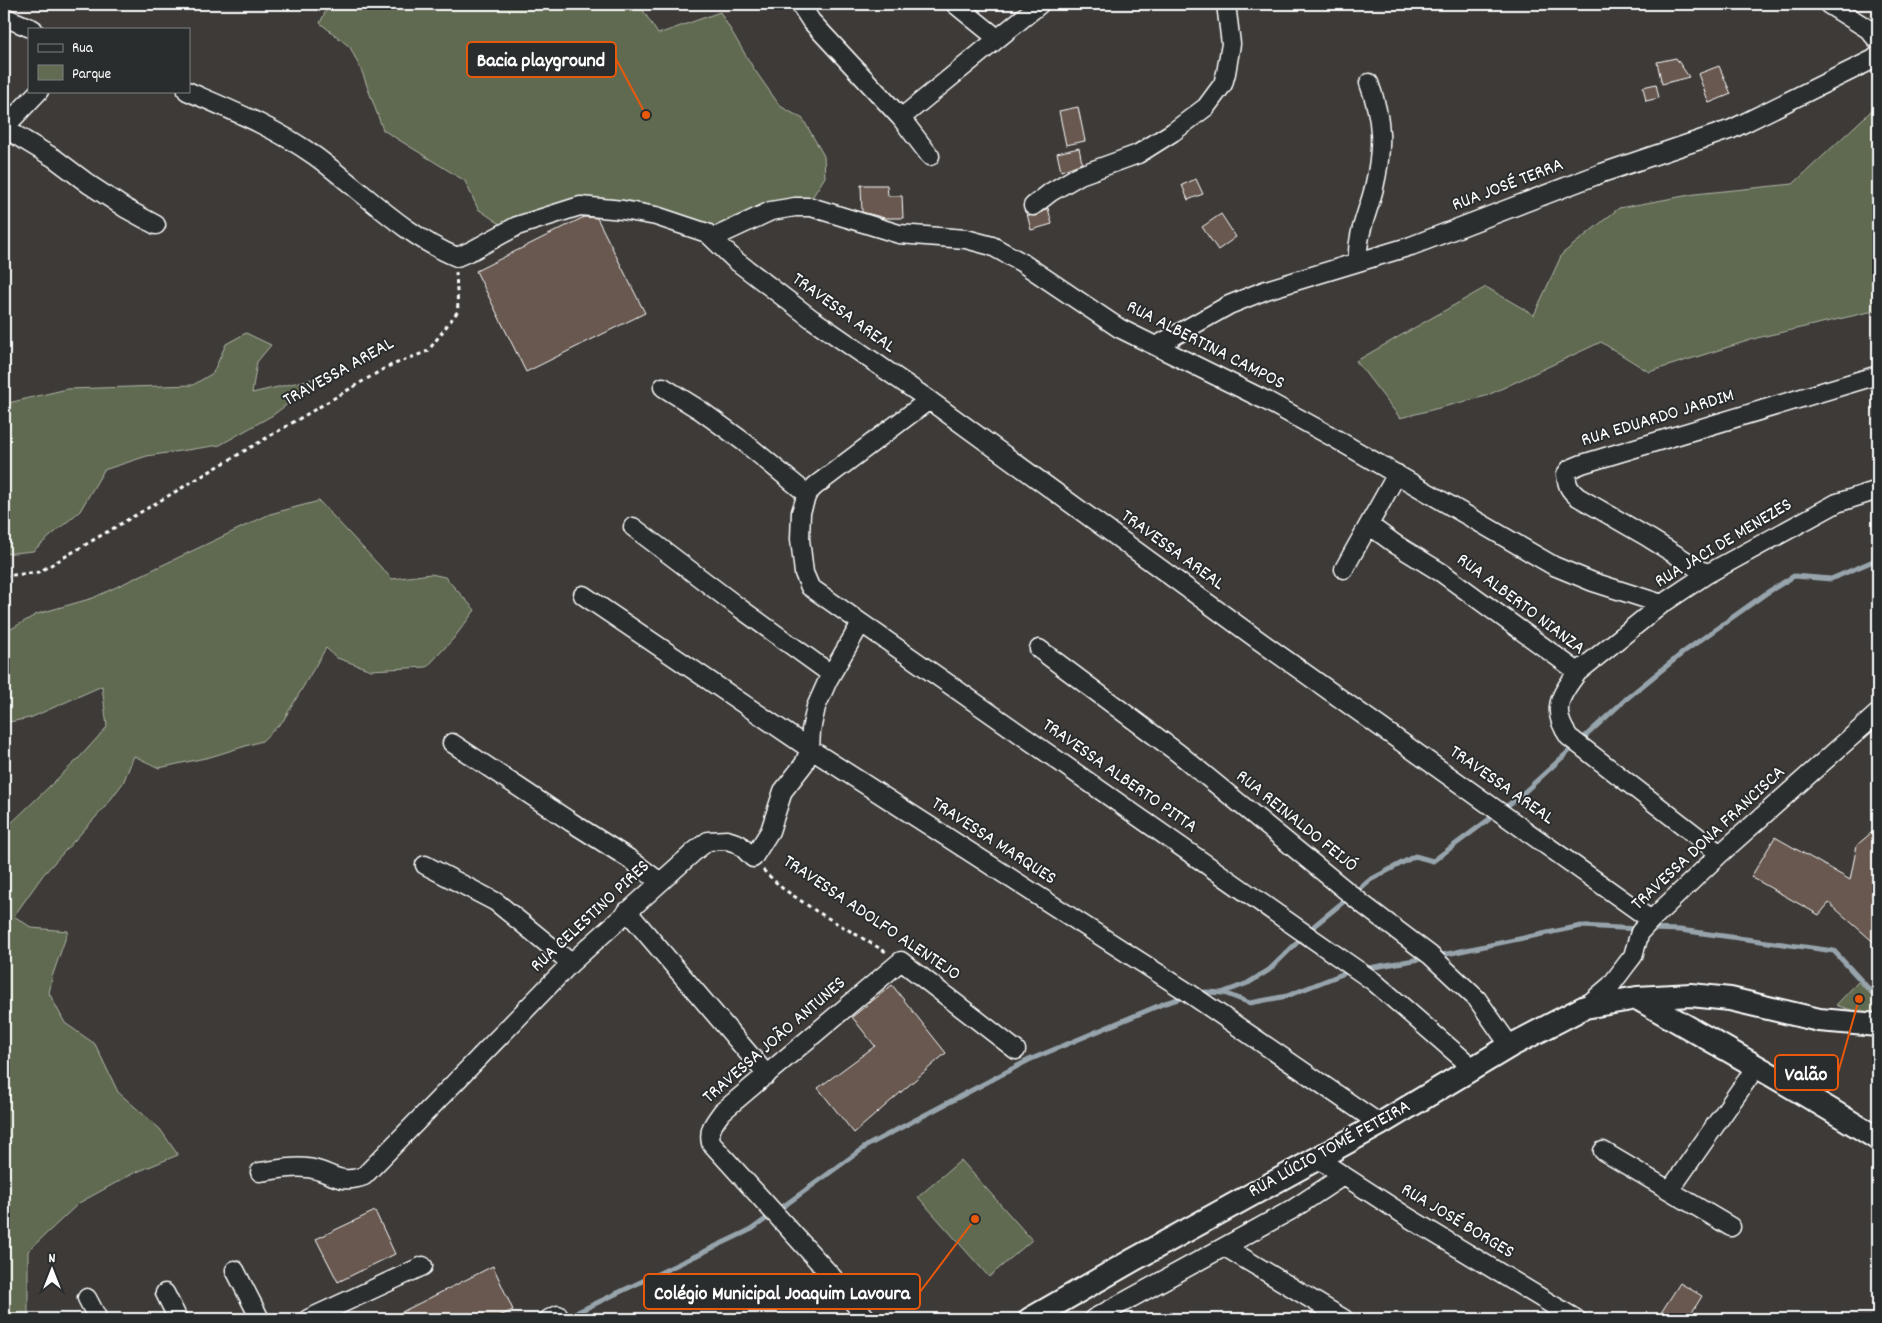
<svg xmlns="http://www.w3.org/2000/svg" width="1882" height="1323" font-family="Dekko,sans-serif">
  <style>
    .green { fill: #616b51; stroke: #b0b5a8 }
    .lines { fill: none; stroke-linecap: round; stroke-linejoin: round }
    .stream { stroke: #97a4ac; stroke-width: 5 }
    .building { fill: #68594f; stroke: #fff }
    .minor-casing { stroke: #fff; stroke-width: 21 }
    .major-casing { stroke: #fff; stroke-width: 26 }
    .path { stroke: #fff; stroke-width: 3; stroke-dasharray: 4 4; stroke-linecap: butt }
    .minor { stroke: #2a2d2e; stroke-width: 18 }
    .major { stroke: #2a2d2e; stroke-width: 22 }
    .labels { text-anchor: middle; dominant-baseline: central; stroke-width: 4; stroke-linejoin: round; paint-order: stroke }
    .street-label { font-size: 19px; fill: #fff; stroke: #2a2d2e }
    .leader { fill: none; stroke: #e8590c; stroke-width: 2 }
    .callout-dot { fill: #e8590c; stroke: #2a2d2e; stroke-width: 2 }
    .callout { fill: #2a2d2e; stroke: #e8590c; stroke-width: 2 }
    .callout-label { font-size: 20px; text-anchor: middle; font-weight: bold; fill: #fff }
  </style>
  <rect width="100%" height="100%" fill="#3d3a38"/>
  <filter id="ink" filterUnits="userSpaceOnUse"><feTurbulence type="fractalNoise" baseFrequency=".02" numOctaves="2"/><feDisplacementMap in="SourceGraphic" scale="10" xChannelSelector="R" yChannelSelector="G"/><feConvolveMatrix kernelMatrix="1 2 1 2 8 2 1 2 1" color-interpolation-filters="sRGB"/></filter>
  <g filter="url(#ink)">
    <!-- green -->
    <path class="green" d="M 329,4 L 639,4 L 658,34 L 720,12 L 754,69 L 780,106 L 803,119 L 824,156 L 825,177 L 810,201 L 707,233 L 687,218 L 645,204 L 603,201 L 565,202 L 500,224 L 478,209 L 465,181 L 383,130 L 362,72 L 350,47 L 320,23 Z
      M 1878,102 L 1878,310 L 1757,338 L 1649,372 L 1601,342 L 1486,396 L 1400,418 L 1356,361 L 1486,287 L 1534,315 L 1562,254 L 1619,208 L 1695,194 L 1793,184 L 1870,112 Z
      M 246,333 L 271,345 L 257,362 L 252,393 L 325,376 L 273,415 L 220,445 L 147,456 L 104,470 L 80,511 L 33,551 L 4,554 L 4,404 L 67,389 L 193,385 L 213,373 L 226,344 Z
      M 319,501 L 392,579 L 431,574 L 445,577 L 475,610 L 454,638 L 427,667 L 371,670 L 337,658 L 326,648 L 283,721 L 262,741 L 210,757 L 159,768 L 134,756 L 123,783 L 105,807 L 43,875 L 14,916 L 32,928 L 68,931 L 53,974 L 49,993 L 65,1023 L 95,1044 L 118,1092 L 160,1129 L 178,1155 L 132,1174 L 79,1203 L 28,1251 L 28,1312 L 22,1319 L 4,1319 L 4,830 L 79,758 L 107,727 L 102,686 L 30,718 L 4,723 L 4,633 L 37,614 L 93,598 L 270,514 Z
      M 1858,982 L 1878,1001 L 1878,1015 L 1865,1015 L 1836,1005 Z
      M 961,1160 L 1032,1240 L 989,1277 L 918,1197 Z"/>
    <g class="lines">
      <!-- stream -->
      <path class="stream" d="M 1649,929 L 1680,930 L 1834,951 L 1878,999
        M 1437,956 L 1581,926 L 1638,929
        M 1363,969 L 1426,958
        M 1224,992 L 1248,983 L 1269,970 L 1315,925 L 1370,880 L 1415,856 L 1433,861 L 1519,797 L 1626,699 L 1685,651 L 1768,592 L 1794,576 L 1831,579 L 1878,559
        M 1198,994 L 1206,992 L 1224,993 L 1250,1003 L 1287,996 L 1350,971
        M 563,1319 L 752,1229 L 868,1145 L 1029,1060 L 1165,1003 L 1188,996"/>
    </g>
    <!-- building -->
    <path class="building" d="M 1676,58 L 1689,77 L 1662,84 L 1657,62 Z
      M 1719,66 L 1731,94 L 1709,103 L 1698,74 Z
      M 1656,84 L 1659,98 L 1646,101 L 1643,87 Z
      M 1078,107 L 1085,141 L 1066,145 L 1059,111 Z
      M 1079,148 L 1082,163 L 1061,171 L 1057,153 Z
      M 1196,179 L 1203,194 L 1188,200 L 1182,185 Z
      M 861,185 L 887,185 L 888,196 L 902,196 L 903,218 L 885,218 L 862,212 Z
      M 1048,208 L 1052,224 L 1031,230 L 1027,214 L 1035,216 Z
      M 1221,214 L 1236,237 L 1218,250 L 1202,227 Z
      M 584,217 L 597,218 L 645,313 L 526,372 L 476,271 Z
      M 1878,827 L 1878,946 L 1829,903 L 1819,915 L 1751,877 L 1775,837 L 1850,880 L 1857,845 Z
      M 892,985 L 946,1053 L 854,1133 L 818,1088 L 875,1046 L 852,1017 Z
      M 375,1211 L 395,1254 L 338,1282 L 316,1239 Z
      M 493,1266 L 513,1310 L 493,1319 L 388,1319 Z
      M 1680,1283 L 1702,1296 L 1688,1319 L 1657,1319 Z"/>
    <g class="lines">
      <defs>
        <path id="minor" d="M 800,4 L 811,21 L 901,118 L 930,156
          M 955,4 L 997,38
          M 1828,4 L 1868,29 L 1878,41
          M 4,17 L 33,29
          M 187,91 C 231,110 276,128 315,156 C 360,189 406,237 457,257 L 473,250 L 517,226 L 580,206 L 623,210 L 656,216 L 707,233 L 735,260 L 812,319 L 929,400 L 1261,642 L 1651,920
          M 901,118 L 1040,4
          M 4,128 L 54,158 L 90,185 L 125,208 L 156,225
          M 4,128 L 39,91
          M 1033,206 L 1051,192 L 1080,175 L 1138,154 L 1173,132 L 1206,107 L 1223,84 L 1226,73 L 1231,44 L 1226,4
          M 713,238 L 771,211 L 795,207 L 811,207 L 899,234 L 966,239 L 992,246 L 1021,262 L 1119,328 L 1267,401 L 1329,435 L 1554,566 L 1593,582 L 1662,604
          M 1358,262 C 1356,235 1368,213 1374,188 C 1383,149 1383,120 1369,83
          M 1156,346 L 1229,305 L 1266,290 L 1411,246 L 1602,173 L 1732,129 L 1874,59 L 1878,55
          M 663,387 L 700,410 L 744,442 L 807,494
          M 929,400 L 815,486 L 807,494 L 801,512 L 800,539 L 804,573 L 810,587 L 1310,937 L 1373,981 L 1473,1068
          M 1369,525 L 1395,544 L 1442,573 L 1578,672 C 1560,695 1550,710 1569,737 L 1720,854
          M 633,527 L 741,609 L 831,674
          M 1344,569 L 1397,474
          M 1707,574 L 1649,538 L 1578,497 C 1569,490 1567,485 1566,474 L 1570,469 L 1582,464 L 1878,375
          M 583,595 L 810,749 L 1189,993 L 1380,1124
          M 1039,649 L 1178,753 L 1365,906 L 1430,955 L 1477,999 L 1510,1046
          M 1578,672 L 1662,604 L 1707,574 L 1837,503 L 1878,490
          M 452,743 L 571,822 L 628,858 L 660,882
          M 425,865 L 496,902 L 571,963
          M 627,911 L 767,1075
          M 1585,1007 L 1611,985 L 1626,965 L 1633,956 L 1640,932 L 1651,920 L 1720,854 L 1878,713
          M 1603,1151 L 1731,1227
          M 1318,1159 L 1409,1218 L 1576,1319
          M 260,1172 C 275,1170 292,1166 307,1168 C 330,1170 337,1186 364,1176 L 571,963 L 695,851 L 708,841 L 727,840 L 739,844 L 753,858 L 770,831 L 783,791 L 804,764 L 810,749 L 811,730 L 816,707 L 828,680 L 861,623
          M 1670,1190 L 1756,1067
          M 1225,1247 L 1344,1319
          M 235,1270 L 260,1319
          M 165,1293 L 178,1319
          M 87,1298 L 98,1319
          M 308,1319 L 423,1266
          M 549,1319 L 558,1315
          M 867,1319 L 836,1281 L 711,1143 C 708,1129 714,1123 722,1112 L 901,961 L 1016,1050
          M 1093,1319 L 1293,1209 L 1343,1176"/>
        <path id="major" d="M 1637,998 C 1718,1045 1799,1089 1878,1139
          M 1030,1319 L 1133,1260 L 1380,1124 L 1510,1046 L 1585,1007 L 1637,998 L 1691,995 L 1730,999 L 1819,1020 L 1878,1025"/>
      </defs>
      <!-- minor casing -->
      <use href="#minor" class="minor-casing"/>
      <!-- major casing -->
      <use href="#major" class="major-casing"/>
      <!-- path -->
      <path class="path" d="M 4,576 L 39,572 L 387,367 L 428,351 L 458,311 L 456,272
        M 763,870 L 782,888 L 816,911 L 886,952"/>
      <!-- minor -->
      <use href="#minor" class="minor"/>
      <!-- major -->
      <use href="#major" class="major"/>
    </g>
  </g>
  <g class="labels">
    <!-- street labels -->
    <g class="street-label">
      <text transform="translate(1508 186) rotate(-21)">RUA JOSÉ TERRA</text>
      <text transform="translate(843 314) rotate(36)">TRAVESSA AREAL</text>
      <text transform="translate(1205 346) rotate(27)">RUA ALBERTINA CAMPOS</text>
      <text transform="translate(339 373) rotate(-29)">TRAVESSA AREAL</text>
      <text transform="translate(1658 419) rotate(-17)">RUA EDUARDO JARDIM</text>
      <text transform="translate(1724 544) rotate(-31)">RUA JACI DE MENEZES</text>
      <text transform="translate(1172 551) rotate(36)">TRAVESSA AREAL</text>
      <text transform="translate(1520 605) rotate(37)">RUA ALBERTO NIANZA</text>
      <text transform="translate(1119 777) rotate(35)">TRAVESSA ALBERTO PITTA</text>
      <text transform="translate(1501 786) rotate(35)">TRAVESSA AREAL</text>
      <text transform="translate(1296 822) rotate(39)">RUA REINALDO FEIJÓ</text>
      <text transform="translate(1709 839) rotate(-43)">TRAVESSA DONA FRANCISCA</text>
      <text transform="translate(993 842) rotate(33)">TRAVESSA MARQUES</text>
      <text transform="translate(591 917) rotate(-43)">RUA CELESTINO PIRES</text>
      <text transform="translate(871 919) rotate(34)">TRAVESSA ADOLFO ALENTEJO</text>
      <text transform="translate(775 1041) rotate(-41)">TRAVESSA JOÃO ANTUNES</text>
      <text transform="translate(1330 1150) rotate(-29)">RUA LÚCIO TOMÉ FETEIRA</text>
      <text transform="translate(1457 1222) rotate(31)">RUA JOSÉ BORGES</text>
    </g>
  </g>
  <!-- callouts -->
  <path class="leader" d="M646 115L616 59M1859 999L1838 1073M975 1219L920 1292"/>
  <g class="callout-dot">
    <circle cx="646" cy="115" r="5"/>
    <circle cx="1859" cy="999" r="5"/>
    <circle cx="975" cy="1219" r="5"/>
  </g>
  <g class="callout">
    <rect x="467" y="42" width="149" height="35" rx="5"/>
    <rect x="1775" y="1055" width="63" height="35" rx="5"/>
    <rect x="644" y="1274" width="276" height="35" rx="5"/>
  </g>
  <g class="callout-label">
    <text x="541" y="66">Bacia playground</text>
    <text x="1806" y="1080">Valão</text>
    <text x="782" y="1299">Colégio Municipal Joaquim Lavoura</text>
  </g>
  <!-- margin -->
  <rect width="1882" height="1323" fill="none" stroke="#2a2d2e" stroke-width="20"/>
  <rect x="10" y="10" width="1862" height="1303" fill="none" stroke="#fff" stroke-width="2" filter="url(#ink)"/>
  <!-- legend -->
  <rect x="28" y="28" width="162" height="65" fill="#2a2d2e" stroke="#7f8182"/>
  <rect x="38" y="44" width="25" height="8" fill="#2a2d2e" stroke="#7f8182"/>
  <text x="72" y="52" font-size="15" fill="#ffffff">Rua</text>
  <rect x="38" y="65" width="25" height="15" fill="#616b51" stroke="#7f8182"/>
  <text x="72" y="78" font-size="15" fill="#ffffff">Parque</text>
  <!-- north arrow -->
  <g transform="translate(52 1270)" stroke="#2a2d2e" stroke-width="4" paint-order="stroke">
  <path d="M0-4L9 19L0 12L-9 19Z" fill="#ffffff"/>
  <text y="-8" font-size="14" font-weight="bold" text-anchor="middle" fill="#ffffff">N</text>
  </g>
</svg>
